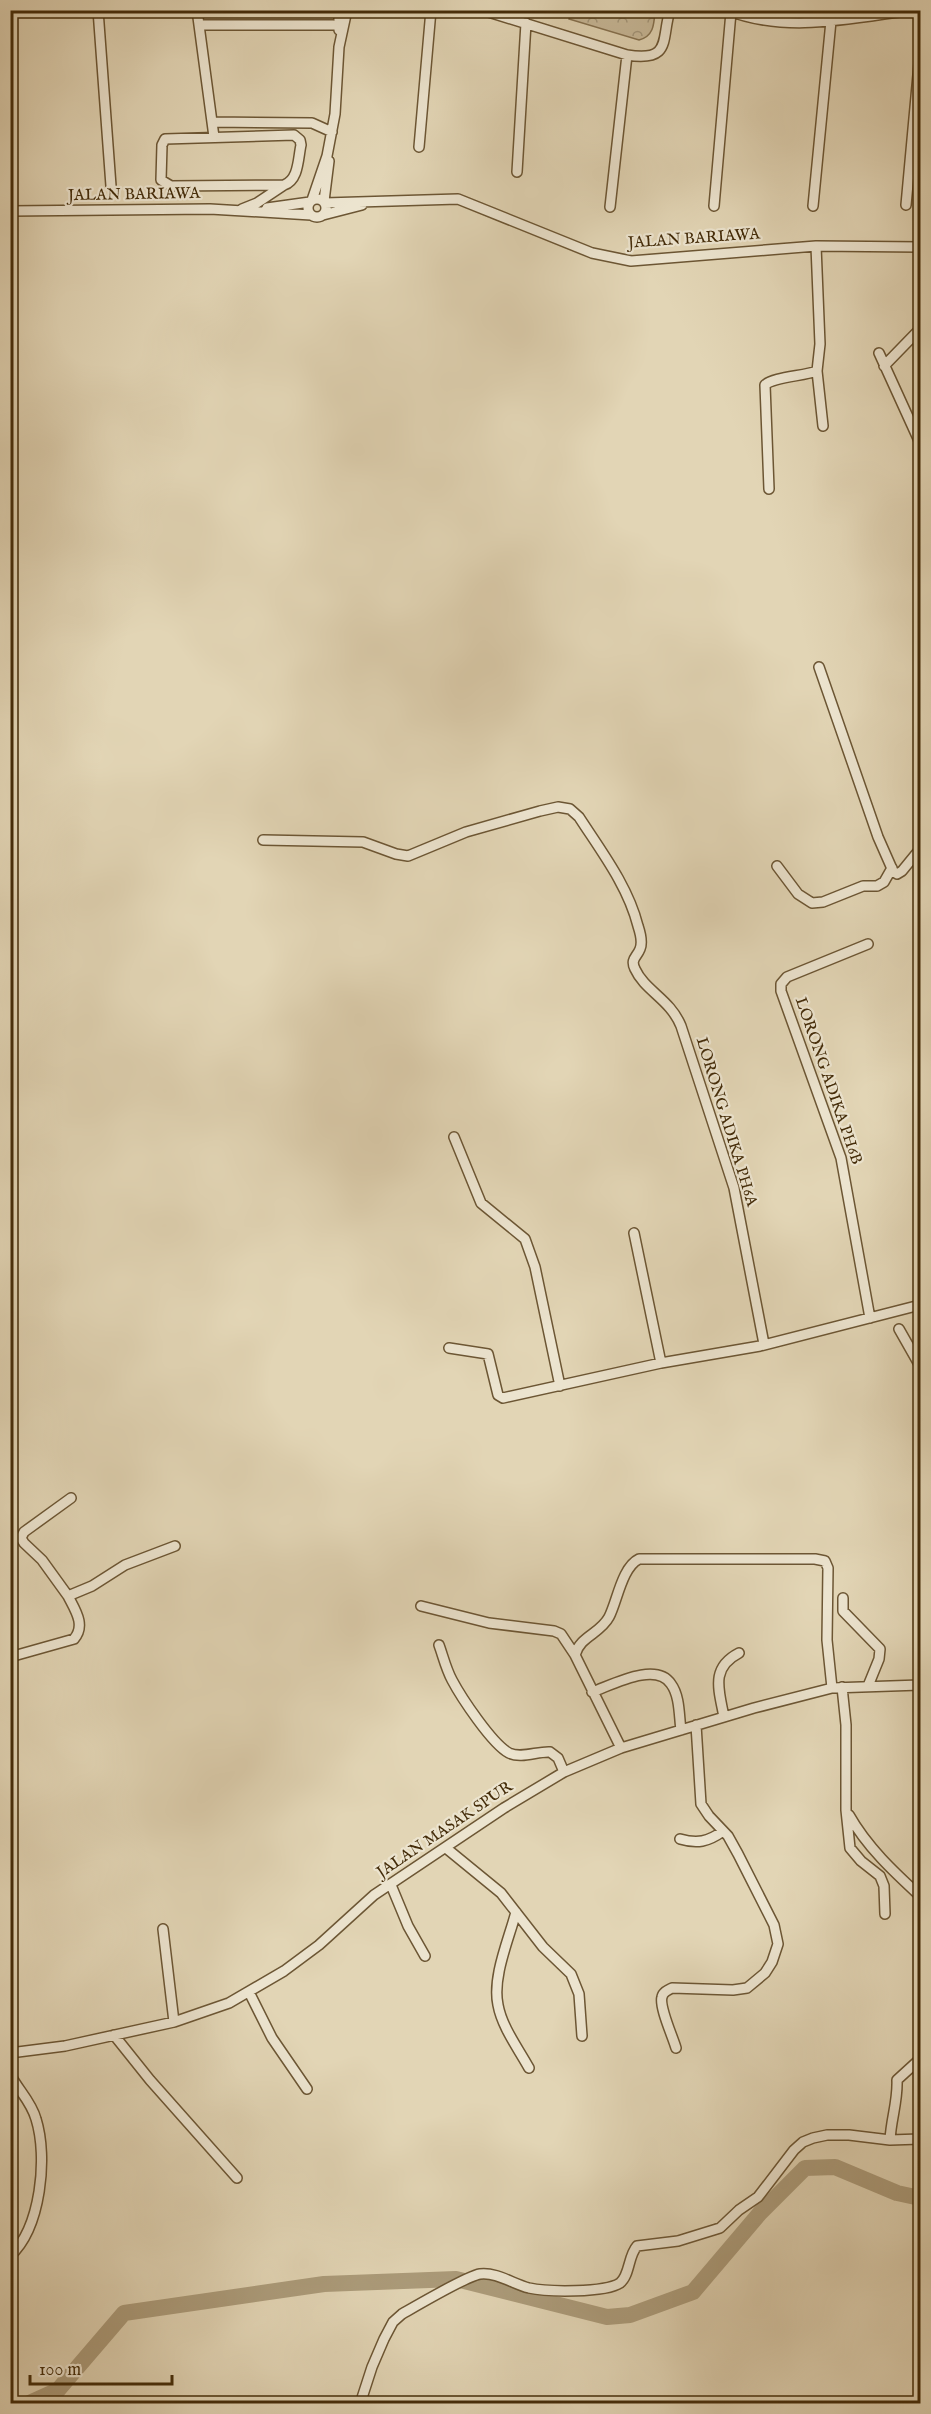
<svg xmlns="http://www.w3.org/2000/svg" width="931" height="2414" font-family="'IM FELL English',serif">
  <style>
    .forest { fill: url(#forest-crowns); stroke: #867250; stroke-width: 1.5 }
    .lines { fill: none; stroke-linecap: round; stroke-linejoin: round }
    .river { stroke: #ac9c7b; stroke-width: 16 }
    .minor-casing { stroke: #6c5634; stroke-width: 12 }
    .minor { stroke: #ece4cf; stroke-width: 9 }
    .labels { text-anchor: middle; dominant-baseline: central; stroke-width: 4.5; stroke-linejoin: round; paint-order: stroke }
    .street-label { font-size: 16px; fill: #442c09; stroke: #ece4cf }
  </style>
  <defs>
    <pattern id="forest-crowns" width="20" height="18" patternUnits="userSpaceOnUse" patternTransform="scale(1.5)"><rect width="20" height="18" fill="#c7b898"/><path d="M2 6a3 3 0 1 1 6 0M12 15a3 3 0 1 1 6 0" fill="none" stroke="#a3967a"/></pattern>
  </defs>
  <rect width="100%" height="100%" fill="#e2d5b5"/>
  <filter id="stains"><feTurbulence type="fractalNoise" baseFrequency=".00333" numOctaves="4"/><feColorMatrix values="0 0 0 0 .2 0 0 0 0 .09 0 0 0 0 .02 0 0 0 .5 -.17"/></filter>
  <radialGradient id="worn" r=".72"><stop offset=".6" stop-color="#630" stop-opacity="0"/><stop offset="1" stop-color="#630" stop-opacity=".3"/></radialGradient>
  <!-- forest -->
  <path class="forest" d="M 572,10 L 655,11 C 654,24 654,36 639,40 L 569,19 Z"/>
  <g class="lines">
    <!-- river -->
    <path class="river" d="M 27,2404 L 58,2390 L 124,2313 L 324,2284 L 456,2279 L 607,2317 L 630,2315 L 693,2292 L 760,2213 L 805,2168 L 835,2167 L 897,2193 L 920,2198"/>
    <defs>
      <path id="minor" d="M 98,10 L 111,186
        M 197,10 L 214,137
        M 339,10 L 339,30
        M 482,10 L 627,55 C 672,62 661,40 670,10
        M 727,10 C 786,34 852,18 913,10
        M 199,25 L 333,25
        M 212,122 L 312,123 L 332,132
        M 294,135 L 300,140 L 301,145 C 298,158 299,180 284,185 L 171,186 L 161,180 L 162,145 L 165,139 Z
        M 419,147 L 431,10
        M 517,172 L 526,23
        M308 208a9 9 0 1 1 18 0a9 9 0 1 1-18 0Z
        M 312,200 L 327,156 L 335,114 L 339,47 L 347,10
        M 324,201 L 329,161
        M 325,203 L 458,199 L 592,253 L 631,261 L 816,246 L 920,247
        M 906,205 L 920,53
        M 714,206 L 731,12
        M 813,206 L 831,21
        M 610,207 L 627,55
        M 267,208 L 310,202
        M 242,209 L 257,203 L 284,185
        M 10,211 L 210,209 L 311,215
        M 323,215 L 362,205
        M 879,353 L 920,443
        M 884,366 L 920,329
        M 817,371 L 823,426
        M 769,489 L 765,385 C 773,377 804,376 817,371 L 820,344 L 816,246
        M 819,667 L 878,837 L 893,871 L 897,874 L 902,871 L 920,849
        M 263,840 L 363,842 L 396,854 L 408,856 L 466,832 L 540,811 L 558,807 L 570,809 L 579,817 C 601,851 628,886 638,926 C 640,932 643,942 640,949 C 637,957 630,959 635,969 C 645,991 670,999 681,1026 L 734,1188 L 764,1344
        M 777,866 L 798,894 L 812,903 L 823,902 L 863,886 L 877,886 L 884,882 L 892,868
        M 868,944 L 787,977 L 781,984 L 781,991 L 841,1158 L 870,1318
        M 454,1137 L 481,1203 L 525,1239 L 535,1267 L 560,1386
        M 634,1233 L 661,1363
        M 899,1329 L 920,1366
        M 449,1348 L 488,1354 L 498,1395 L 503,1398 L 661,1363 L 760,1346 L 920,1305
        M 68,1596 L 42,1560 L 24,1543 L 21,1538 L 24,1532 L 71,1498
        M 843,1598 L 843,1611 L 880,1649 L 879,1659 L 868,1686
        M 421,1606 L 489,1623 L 554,1631 L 561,1634 L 575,1655
        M 439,1645 C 443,1656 446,1669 452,1680 C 461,1697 492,1744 509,1753 C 521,1759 538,1751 550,1752 L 558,1758 L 564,1772
        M 10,1657 L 74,1639 C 86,1625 75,1610 68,1596 L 92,1586 L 125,1565 L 175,1546
        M 842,1687 L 846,1725 L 846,1810 L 850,1848 L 861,1861 L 880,1876 L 884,1886 L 885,1914
        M 592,1692 C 612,1685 656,1661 671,1684 C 680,1696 679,1716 681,1730
        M 724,1717 C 719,1690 710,1668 739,1653
        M 621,1748 L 575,1655 C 580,1636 600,1634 609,1617 C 617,1602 622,1567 639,1559 L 815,1559 L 825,1561 L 828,1568 L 827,1640 L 832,1688
        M 849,1815 C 867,1847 894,1872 920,1896
        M 680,1839 C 697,1844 708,1842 723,1831
        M 446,1848 L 501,1893 L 543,1947 L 571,1974 L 579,1994 L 582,2036
        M 391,1885 L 408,1926 L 425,1956
        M 516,1912 C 509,1939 492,1977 498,2005 C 502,2027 518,2048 529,2068
        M 163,1929 L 174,2022
        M 249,1992 L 272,2038 L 307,2089
        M 114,2035 L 150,2080 L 237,2178
        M 676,2048 C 673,2037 659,2007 662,1997 C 663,1992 668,1990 672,1988 L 733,1990 L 747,1988 L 765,1973 L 772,1962 L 778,1944 L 774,1925 L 738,1854 L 728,1836 L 709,1816 L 701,1804 L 696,1725
        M 10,2053 L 65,2046 L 174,2022 L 229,2003 L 284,1971 L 319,1945 L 374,1895 L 504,1808 L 564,1772 L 621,1748 L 754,1708 L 832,1688 L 920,1685
        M 10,2074 C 18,2090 31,2101 36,2119 C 48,2157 41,2228 10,2256
        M 890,2140 C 891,2119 898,2101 897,2080 L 920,2059
        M 360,2404 L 372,2367 L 384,2339 L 393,2322 L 402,2314 C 416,2306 467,2276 480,2274 C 497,2272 513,2284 529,2288 C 547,2292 605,2293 620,2283 C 630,2275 628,2256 637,2246 L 678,2241 L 720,2228 L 739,2210 L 758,2197 L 794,2150 L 803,2142 L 813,2138 L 827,2135 L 849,2135 L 890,2140 L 920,2139"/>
    </defs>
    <!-- minor casing -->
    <use href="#minor" class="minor-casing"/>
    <!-- minor -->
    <use href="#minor" class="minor"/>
  </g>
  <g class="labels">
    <!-- street labels -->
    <g class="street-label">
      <text transform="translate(134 195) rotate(-1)">JALAN BARIAWA</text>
      <text transform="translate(694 239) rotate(-4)">JALAN BARIAWA</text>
      <text transform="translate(828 1081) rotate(71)">LORONG ADIKA PH6B</text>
      <text transform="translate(726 1122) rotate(73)">LORONG ADIKA PH6A</text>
      <text transform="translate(445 1830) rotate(-34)">JALAN MASAK SPUR</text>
    </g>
  </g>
  <!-- margin -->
  <rect width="931" height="2414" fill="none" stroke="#e2d5b5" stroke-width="36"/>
  <rect x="12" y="12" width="907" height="2390" fill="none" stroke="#442c09" stroke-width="3"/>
  <rect x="18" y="18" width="895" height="2378" fill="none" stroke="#442c09" stroke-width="1.5"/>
  <!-- scale -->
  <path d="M30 2375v9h142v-9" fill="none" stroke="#442c09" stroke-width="3"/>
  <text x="39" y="2375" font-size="18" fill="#442c09" stroke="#ece4cf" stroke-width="4.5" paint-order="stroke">100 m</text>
  <rect width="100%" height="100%" filter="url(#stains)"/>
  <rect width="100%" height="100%" fill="url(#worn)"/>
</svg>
